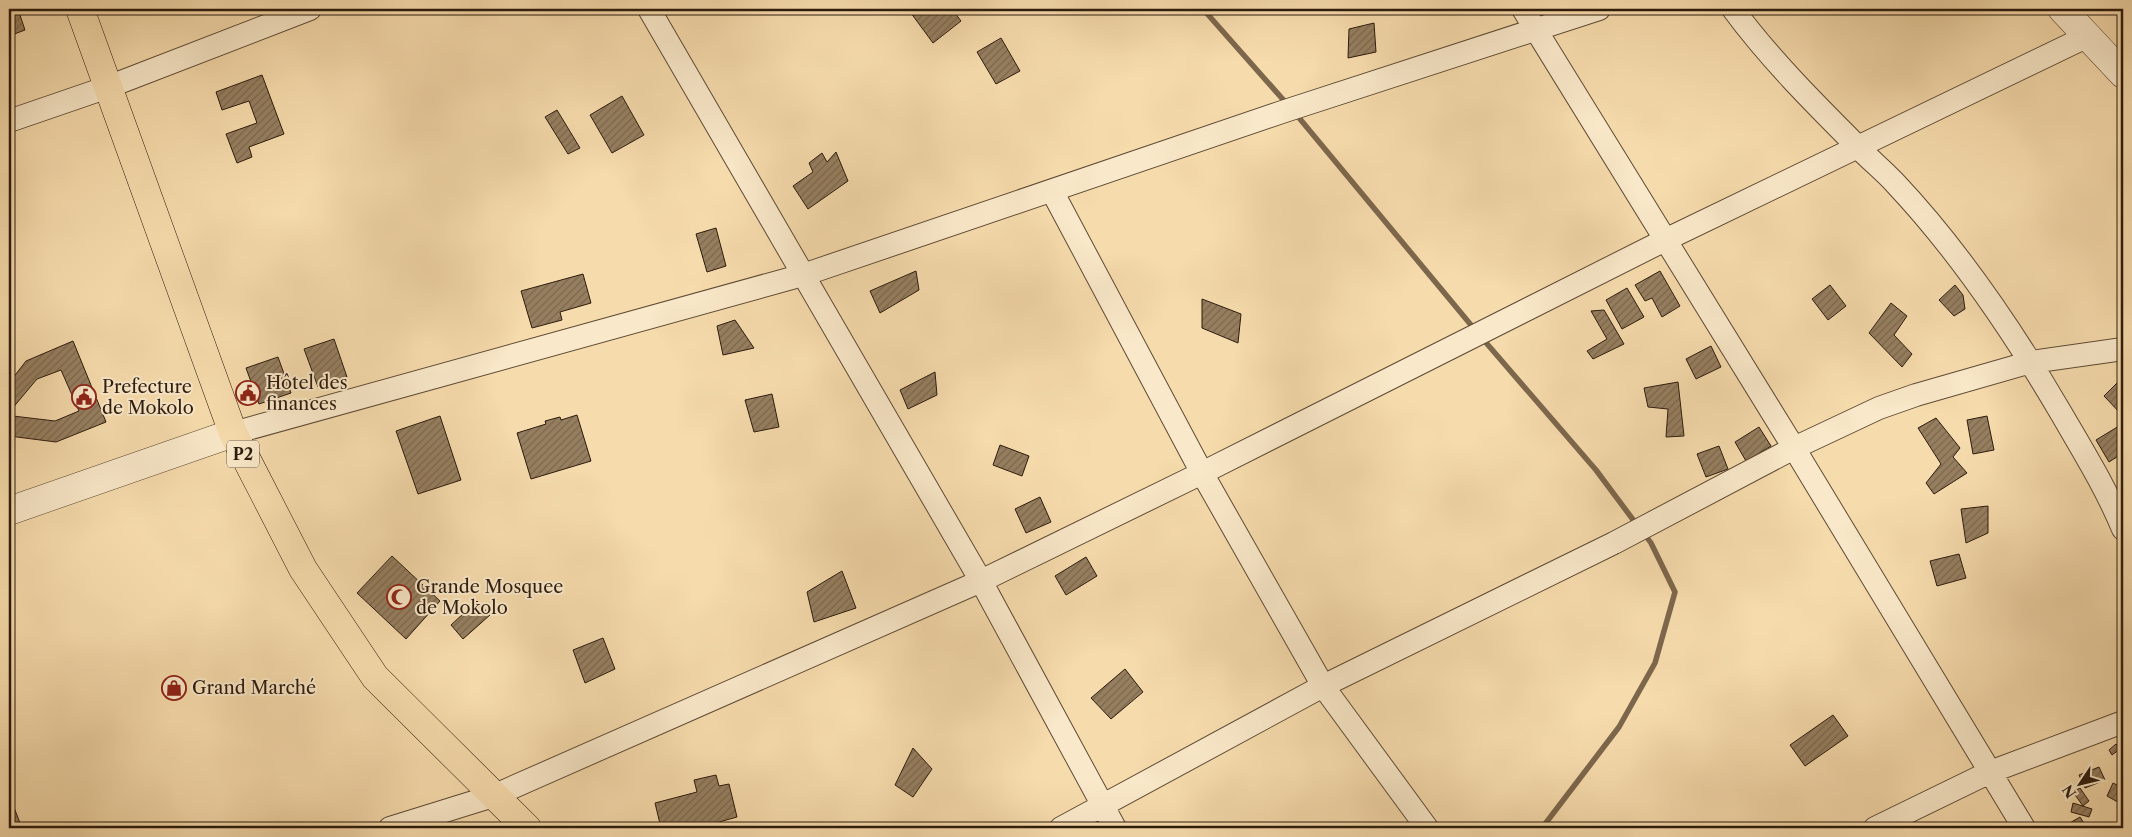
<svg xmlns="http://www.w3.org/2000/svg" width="2132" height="837" font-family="'Libre Caslon Text',serif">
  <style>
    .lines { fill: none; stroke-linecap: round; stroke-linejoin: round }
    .stream { stroke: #7d674c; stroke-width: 5.5 }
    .building { fill: url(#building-hatch); stroke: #2d1b0d; fill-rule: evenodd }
    .minor-casing { stroke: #5f4b35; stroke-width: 24 }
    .tertiary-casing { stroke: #5f4b35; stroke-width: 29 }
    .primary-casing { stroke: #2d1b0d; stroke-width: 29 }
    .minor { stroke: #f9e8c9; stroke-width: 22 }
    .tertiary { stroke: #f9e8c9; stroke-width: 28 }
    .primary { stroke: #f6dbac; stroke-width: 28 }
    .labels { text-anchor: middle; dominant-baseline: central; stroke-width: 4; stroke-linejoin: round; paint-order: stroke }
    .shield { fill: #f9e8c9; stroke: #6a5845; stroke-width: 1 }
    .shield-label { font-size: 16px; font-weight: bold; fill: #2d1b0d }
    .poi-label { font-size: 18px; fill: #2d1b0d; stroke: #f9e8c9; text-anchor: start }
  </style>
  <defs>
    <pattern id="building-hatch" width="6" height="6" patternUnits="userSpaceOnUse" patternTransform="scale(1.25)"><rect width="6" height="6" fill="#967f60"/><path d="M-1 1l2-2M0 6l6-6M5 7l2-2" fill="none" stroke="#7b674e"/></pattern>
  </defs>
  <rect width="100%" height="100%" fill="#f6dbac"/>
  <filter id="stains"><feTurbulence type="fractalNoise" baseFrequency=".004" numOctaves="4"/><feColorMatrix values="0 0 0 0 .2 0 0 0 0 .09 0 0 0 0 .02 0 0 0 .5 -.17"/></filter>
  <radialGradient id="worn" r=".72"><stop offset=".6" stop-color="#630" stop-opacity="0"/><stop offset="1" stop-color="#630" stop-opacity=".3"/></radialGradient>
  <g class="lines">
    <!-- stream -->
    <path class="stream" d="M 1203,9 L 1287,104
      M 1295,113 L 1476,331
      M 1482,338 L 1596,470 L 1637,525
      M 1542,828 L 1619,727 L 1655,663 L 1675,592 L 1651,543 L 1643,532"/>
  </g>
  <!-- building -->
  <path class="building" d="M 9,9 L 18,9 L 25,30 L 9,36 Z
    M 908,9 L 952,9 L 961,21 L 933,43 Z
    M 1374,23 L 1376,52 L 1348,58 L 1349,29 Z
    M 1001,38 L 1020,71 L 996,84 L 977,52 Z
    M 262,75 L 284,134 L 249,147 L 252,157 L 237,163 L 226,134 L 257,123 L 249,101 L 222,110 L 216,92 Z
    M 622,96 L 644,135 L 612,153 L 590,115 Z
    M 557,110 L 580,148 L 568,154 L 545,117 Z
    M 836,152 L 848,181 L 808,209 L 793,186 L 813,172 L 809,163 L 822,153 L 827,162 Z
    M 716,228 L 726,266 L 707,272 L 696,234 Z
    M 916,271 L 919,290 L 880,313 L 870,291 Z
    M 1660,271 L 1680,306 L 1662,317 L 1652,298 L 1645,301 L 1635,285 Z
    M 583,274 L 591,303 L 560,312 L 562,320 L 532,328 L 521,291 Z
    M 1830,285 L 1846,306 L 1828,320 L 1812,299 Z
    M 1955,285 L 1963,295 L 1965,309 L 1954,316 L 1939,300 Z
    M 1627,288 L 1644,317 L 1622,329 L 1606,300 Z
    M 1202,299 L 1241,314 L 1238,343 L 1202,328 Z
    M 1891,303 L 1907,316 L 1894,335 L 1912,354 L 1902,367 L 1869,333 Z
    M 1604,310 L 1624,344 L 1593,359 L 1587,351 L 1607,339 L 1591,311 Z
    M 735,320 L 754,348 L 723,355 L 717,326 Z
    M 334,339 L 347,377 L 318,387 L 304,349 Z
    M 73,341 L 106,422 L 56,442 L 9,436 L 9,383 L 26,361 ZM 61,370 L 79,411 L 55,421 L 13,416 L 11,410 L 37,379 Z
    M 1711,346 L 1721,367 L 1696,379 L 1686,359 Z
    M 278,357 L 291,393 L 259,404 L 246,368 Z
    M 935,372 L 937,395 L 908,409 L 900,390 Z
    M 1678,382 L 1684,436 L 1666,437 L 1668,409 L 1648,407 L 1644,388 Z
    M 2117,383 L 2123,389 L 2122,415 L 2104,396 Z
    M 772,394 L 779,427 L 754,432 L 745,400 Z
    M 577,415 L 591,461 L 531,479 L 517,433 L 546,424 L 545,421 L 560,417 L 561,420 Z
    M 440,416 L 461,480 L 418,494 L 396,431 Z
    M 1987,416 L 1994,450 L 1973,454 L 1967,420 Z
    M 1936,418 L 1960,448 L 1953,457 L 1967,473 L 1934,494 L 1926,483 L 1941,464 L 1918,428 Z
    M 2119,426 L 2123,432 L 2123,453 L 2109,462 L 2096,440 Z
    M 1759,427 L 1771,446 L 1746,461 L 1735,442 Z
    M 1000,445 L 1029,456 L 1022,476 L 993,465 Z
    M 1719,446 L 1728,469 L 1706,477 L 1697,454 Z
    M 1040,497 L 1051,522 L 1026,533 L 1015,509 Z
    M 1988,506 L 1988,533 L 1966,543 L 1961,509 Z
    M 1959,554 L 1966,578 L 1937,586 L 1930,561 Z
    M 392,556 L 440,601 L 406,639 L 357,593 Z
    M 1086,557 L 1097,576 L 1066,595 L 1055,576 Z
    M 842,571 L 856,608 L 814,622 L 807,592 Z
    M 477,601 L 490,615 L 463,639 L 451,625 Z
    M 603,638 L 615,669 L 585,683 L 573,650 Z
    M 1125,669 L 1143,692 L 1111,719 L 1091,698 Z
    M 1833,715 L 1848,736 L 1805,766 L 1790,745 Z
    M 2116,744 L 2120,749 L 2112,755 L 2109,750 Z
    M 913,748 L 932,769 L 913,797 L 895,785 Z
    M 2099,767 L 2105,780 L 2085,788 L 2079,775 Z
    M 716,775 L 719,786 L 729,784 L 737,817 L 719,822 L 721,828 L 661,828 L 655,803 L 697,792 L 694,780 Z
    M 2113,783 L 2123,788 L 2123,805 L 2107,796 Z
    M 2080,788 L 2089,801 L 2083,806 L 2073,792 Z
    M 2073,803 L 2092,809 L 2089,817 L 2071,812 Z
    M 13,805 L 22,828 L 9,828 L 9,807 Z
    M 2080,817 L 2087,828 L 2071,828 L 2068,824 Z"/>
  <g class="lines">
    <defs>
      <path id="minor" d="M 649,9 L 981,581 L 1115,828
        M 1523,9 L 1794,448 L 2024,828
        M 1733,9 C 1769,58 1814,103 1857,146 C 1869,159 1883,170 1895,183 C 1960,252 2013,331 2061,413 C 2083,451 2106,488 2123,529
        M 9,121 L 108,87 L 310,9
        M 1052,191 L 1202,473 L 1323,686 L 1427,828
        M 233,433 L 803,275 L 1282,112 L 1599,9
        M 390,828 L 493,796 L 981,581 L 1202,473 L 1665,240 L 2088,36
        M 1061,828 L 1323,686 L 1614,543 L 1794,448 L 1879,408 L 1916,395 L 2031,362 L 2123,349
        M 1875,828 L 1990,772 L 2123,722"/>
      <path id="tertiary" d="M 2062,9 L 2123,74
        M 9,511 L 233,433"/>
      <path id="primary" d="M 80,9 L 233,433 L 303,569 L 375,677 L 527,828"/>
    </defs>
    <!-- minor casing -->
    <use href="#minor" class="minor-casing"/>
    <!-- tertiary casing -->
    <use href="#tertiary" class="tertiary-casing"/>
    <!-- primary casing -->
    <use href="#primary" class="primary-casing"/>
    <!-- minor -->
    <use href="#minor" class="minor"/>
    <!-- tertiary -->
    <use href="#tertiary" class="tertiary"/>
    <!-- primary -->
    <use href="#primary" class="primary"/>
  </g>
  <!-- icons -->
  <defs>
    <symbol id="civic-ring" viewBox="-11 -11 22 22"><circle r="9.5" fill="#f9e8c9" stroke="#8f2418" stroke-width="1.5"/><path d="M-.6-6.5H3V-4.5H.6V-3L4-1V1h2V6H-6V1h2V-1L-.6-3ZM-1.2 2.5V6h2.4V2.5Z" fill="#8f2418"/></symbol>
    <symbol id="mosque-ring" viewBox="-11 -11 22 22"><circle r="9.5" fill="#f9e8c9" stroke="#8f2418" stroke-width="1.5"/><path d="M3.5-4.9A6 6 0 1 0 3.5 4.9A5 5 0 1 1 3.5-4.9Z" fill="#8f2418"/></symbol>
    <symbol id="shop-ring" viewBox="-11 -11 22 22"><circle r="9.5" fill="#f9e8c9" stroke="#8f2418" stroke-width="1.5"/><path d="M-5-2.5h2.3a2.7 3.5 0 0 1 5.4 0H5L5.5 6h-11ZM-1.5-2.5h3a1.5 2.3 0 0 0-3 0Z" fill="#8f2418"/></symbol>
  </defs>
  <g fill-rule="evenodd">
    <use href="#civic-ring" x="234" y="379" width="28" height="28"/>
    <use href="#civic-ring" x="70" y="383" width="28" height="28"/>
    <use href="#mosque-ring" x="385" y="583" width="28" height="28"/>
    <use href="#shop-ring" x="160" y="674" width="28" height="28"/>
  </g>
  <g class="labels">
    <!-- shield labels -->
    <rect class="shield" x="227" y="440.5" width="32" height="27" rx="4"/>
    <g class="shield-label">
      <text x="243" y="454">P2</text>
    </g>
    <!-- poi labels -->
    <g class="poi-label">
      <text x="266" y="383">Hôtel des<tspan x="266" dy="21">finances</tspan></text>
      <text x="102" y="387">Prefecture<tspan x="102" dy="21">de Mokolo</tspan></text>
      <text x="416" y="587">Grande Mosquee<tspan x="416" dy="21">de Mokolo</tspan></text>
      <text x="192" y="688">Grand Marché</text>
    </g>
  </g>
  <!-- margin -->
  <rect width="2132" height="837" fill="none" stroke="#f6dbac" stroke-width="30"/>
  <rect x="10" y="10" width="2112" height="817" fill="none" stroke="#2d1b0d" stroke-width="2.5"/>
  <rect x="15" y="15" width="2102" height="807" fill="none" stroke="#2d1b0d"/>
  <!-- north arrow -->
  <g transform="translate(2080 784) rotate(235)" stroke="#f9e8c9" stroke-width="4" paint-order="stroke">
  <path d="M0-4L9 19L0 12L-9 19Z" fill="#2d1b0d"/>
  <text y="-8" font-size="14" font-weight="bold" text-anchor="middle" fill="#2d1b0d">N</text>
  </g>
  <rect width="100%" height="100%" filter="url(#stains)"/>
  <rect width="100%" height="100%" fill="url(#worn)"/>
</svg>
